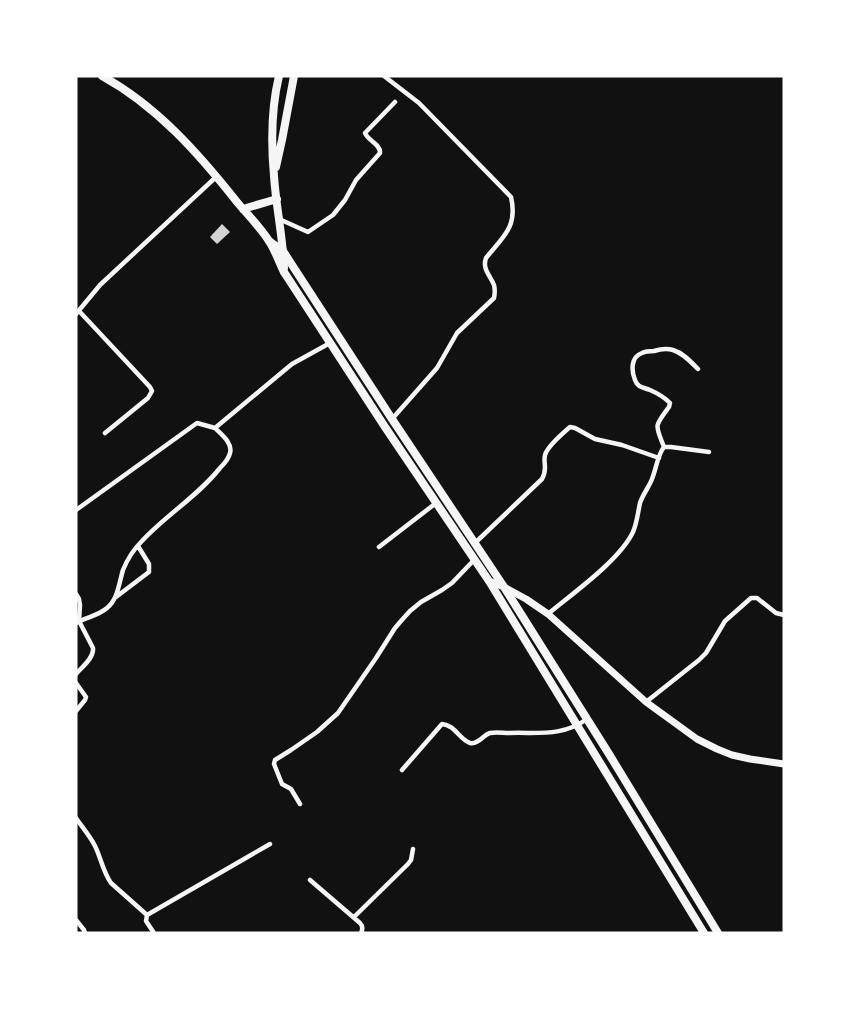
<svg xmlns="http://www.w3.org/2000/svg" width="860" height="1009" font-family="Literata,serif">
  <style>
    .building { fill: #d3d3d3 }
    .lines { fill: none; stroke-linecap: round; stroke-linejoin: round }
    .minor { stroke: #f5f5f5; stroke-width: 4.5 }
    .secondary { stroke: #f5f5f5; stroke-width: 7 }
    .primary { stroke: #f5f5f5; stroke-width: 8 }
    .trunk { stroke: #f5f5f5; stroke-width: 8 }
  </style>
  <rect width="100%" height="100%" fill="#111"/>
  <!-- building -->
  <path class="building" d="M 222,224 L 230,232 L 217,244 L 210,237 Z"/>
  <g class="lines">
    <!-- minor -->
    <path class="minor" d="M 384,76 L 419,103 L 511,197 C 518,227 503,237 486,258 C 482,269 490,275 494,285 C 495,289 495,293 494,298 L 457,333 L 437,368 L 392,419
      M 279,219 L 308,232 L 333,215 L 345,200 L 356,180 L 380,153 C 381,144 368,141 365,133 L 395,102
      M 79,311 L 150,387 L 152,391 L 148,398 L 105,433
      M 76,314 L 100,285 L 216,177
      M 664,447 C 655,424 654,427 669,407 L 670,403 C 665,398 657,393 650,390 C 643,387 638,388 635,380 C 631,370 631,357 642,353 C 646,351 650,351 654,351 C 660,349 667,348 673,350 C 683,353 691,362 698,369
      M 76,510 L 197,423 L 215,428 L 292,364 L 330,343
      M 475,543 L 542,479 C 548,469 543,464 545,455 C 547,447 563,433 570,427 L 575,428 L 595,439 L 622,445 L 659,458
      M 379,547 L 436,503
      M 76,594 L 79,599 L 80,605 L 79,621 L 93,648 C 94,658 82,667 76,674
      M 116,597 L 149,572 L 149,564 L 138,546
      M 548,614 C 573,593 619,561 633,532 C 637,523 638,512 640,503 C 643,494 649,487 652,479 C 656,469 657,459 662,450 L 664,447 L 671,447 L 709,452
      M 76,623 C 86,617 98,616 107,608 C 118,599 119,583 123,570 C 127,560 134,549 142,541 C 166,515 198,496 220,468 C 224,464 229,458 230,453 C 233,443 221,434 215,428
      M 76,683 L 86,697 L 85,700 L 76,711
      M 646,702 L 699,660 L 706,653 L 725,621 L 751,598 L 757,598 L 776,613 L 784,615
      M 402,770 L 442,724 C 455,725 459,739 470,743 C 478,745 483,735 490,733 C 496,732 503,733 509,733 C 538,732 562,737 587,719
      M 300,804 L 291,789 L 282,784 L 274,764 L 275,760 L 291,750 L 317,732 L 338,713 L 376,658 L 395,628 L 401,621 L 410,611 L 421,602 L 442,590 L 452,583 L 474,560
      M 76,818 C 82,827 90,836 95,846 C 101,858 103,872 111,883 L 147,915
      M 310,880 L 360,923 C 363,926 363,929 361,933
      M 354,917 L 408,864 L 411,860 L 413,849
      M 76,920 L 84,930 L 85,933
      M 154,933 L 146,921 L 147,915 L 270,844"/>
    <!-- secondary -->
    <path class="secondary" d="M 489,581 L 504,587 L 526,599 L 548,614 L 646,702 L 697,739 L 717,749 L 732,755 L 750,759 L 784,764"/>
    <!-- primary -->
    <path class="primary" d="M 269,241 L 283,251 L 392,419 L 504,587 L 609,754 L 718,933
      M 284,272 L 385,427 L 489,581 L 704,933"/>
    <!-- trunk -->
    <path class="trunk" d="M 102,76 C 157,106 199,154 237,202 C 248,215 260,227 269,241 C 275,250 279,262 284,272
      M 279,76 C 271,109 271,143 274,176 C 276,207 283,237 284,268
      M 276,167 L 282,140 L 294,76
      M 243,209 L 277,199"/>
  </g>
  <!-- border -->
  <rect width="860" height="1009" fill="none" stroke="#ffffff" stroke-width="155"/>
</svg>
